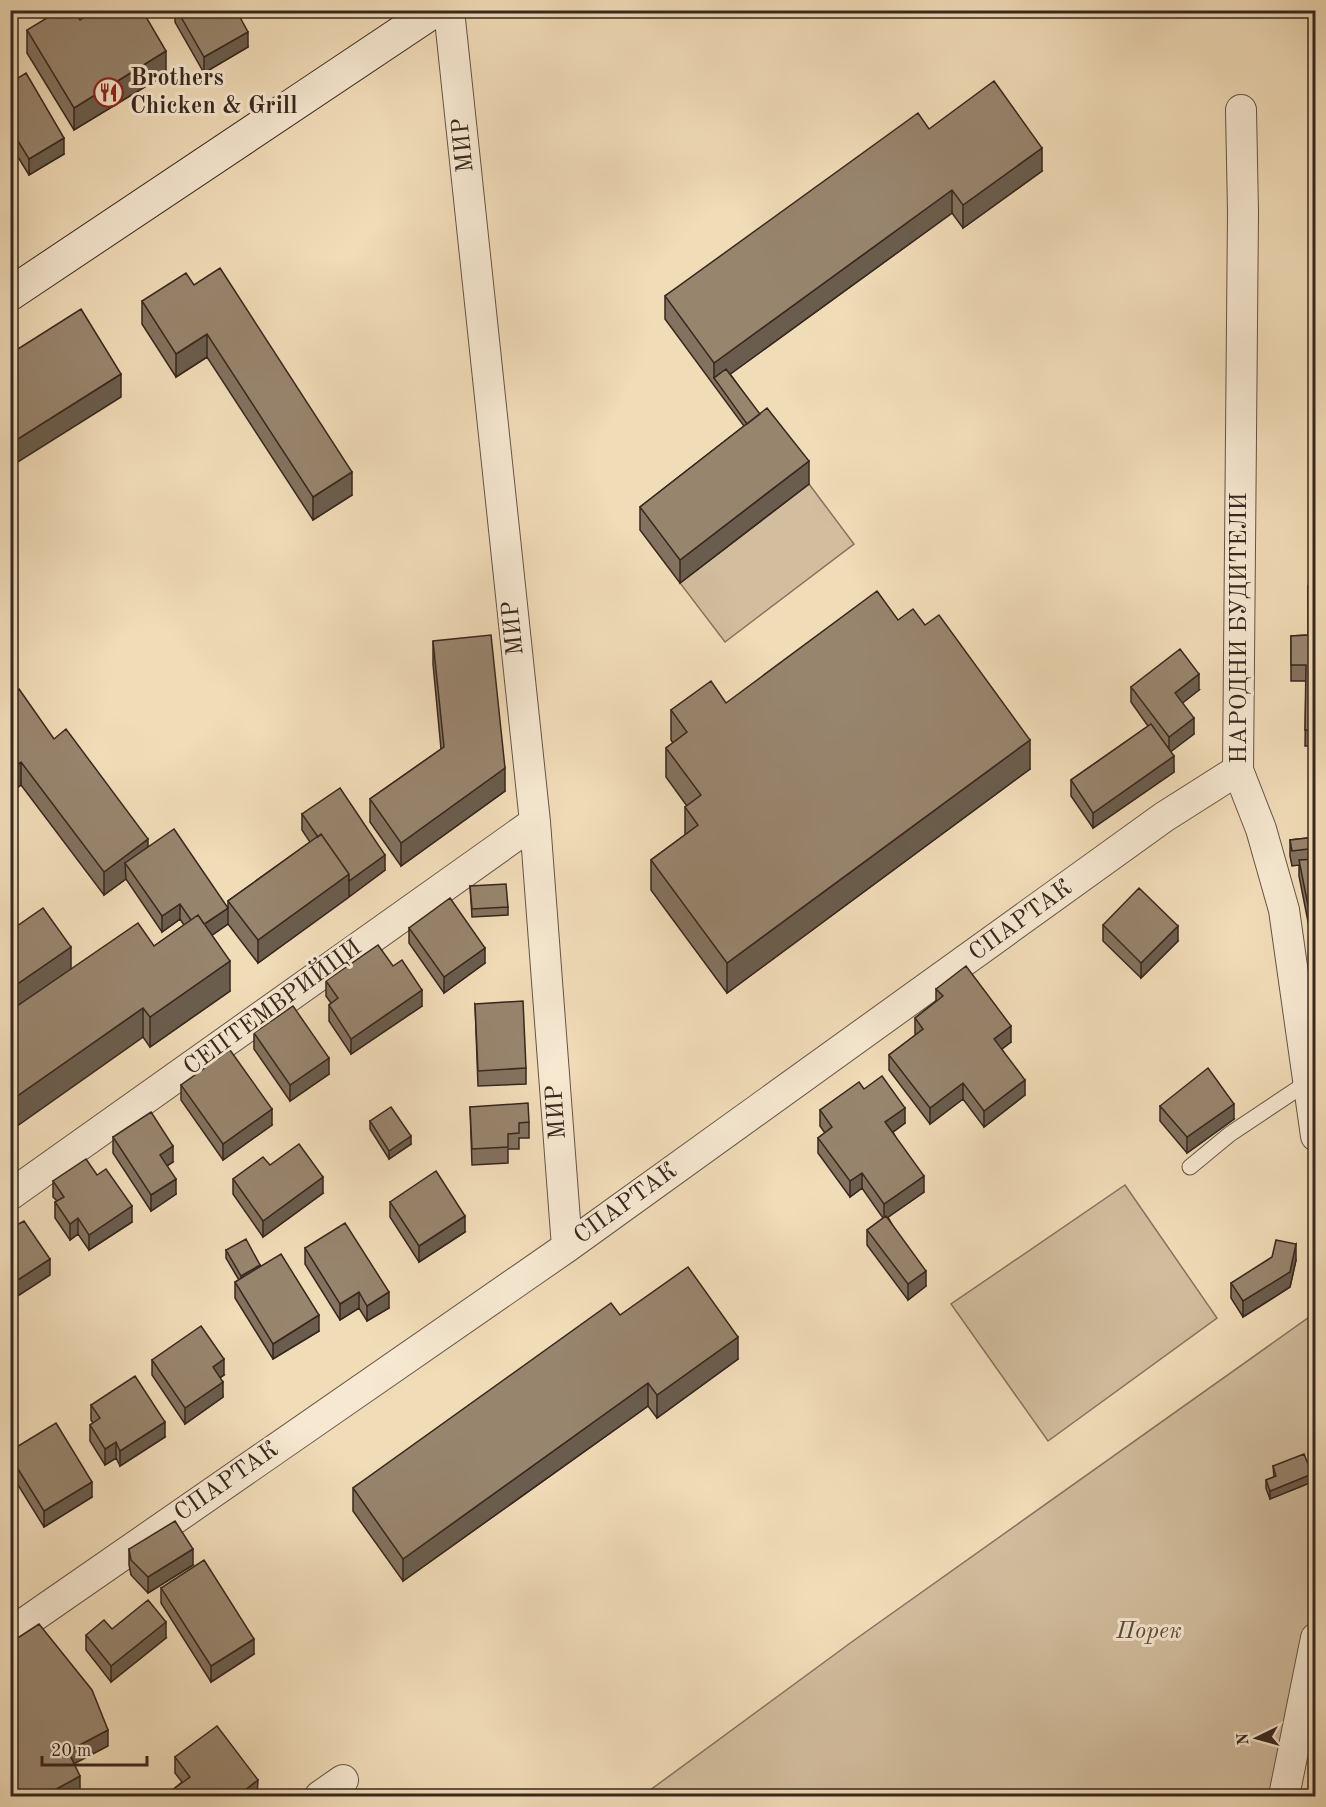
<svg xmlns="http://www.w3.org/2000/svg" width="1326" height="1807" font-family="'Old Standard TT',serif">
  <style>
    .green { fill: #d2bd9e; stroke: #85725e; stroke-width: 1.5 }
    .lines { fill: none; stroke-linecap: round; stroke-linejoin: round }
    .service-casing { stroke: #665444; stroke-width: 17 }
    .minor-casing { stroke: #665444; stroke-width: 32 }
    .secondary-casing { stroke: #38271e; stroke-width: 35 }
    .service { stroke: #f6e8d1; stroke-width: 15 }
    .minor { stroke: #f6e8d1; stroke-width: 30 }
    .secondary { stroke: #f6e8d1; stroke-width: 33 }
    .wall { fill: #83725f; stroke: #38271e; stroke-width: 1.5 }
    .shaded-wall { fill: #6a5d4d; stroke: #38271e; stroke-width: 1.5 }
    .building { fill: #98856e; stroke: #38271e; stroke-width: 1.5 }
    .labels { text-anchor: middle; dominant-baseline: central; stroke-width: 6; stroke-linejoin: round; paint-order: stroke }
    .poi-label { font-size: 24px; font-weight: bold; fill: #38271e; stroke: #f6e8d1; text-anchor: start }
    .street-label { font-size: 24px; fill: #38271e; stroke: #f6e8d1 }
    .park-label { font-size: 24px; font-style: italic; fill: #5e4c3e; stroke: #f6e8d1 }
  </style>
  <rect width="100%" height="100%" fill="#f1dcb8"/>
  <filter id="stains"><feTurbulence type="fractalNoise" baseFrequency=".00333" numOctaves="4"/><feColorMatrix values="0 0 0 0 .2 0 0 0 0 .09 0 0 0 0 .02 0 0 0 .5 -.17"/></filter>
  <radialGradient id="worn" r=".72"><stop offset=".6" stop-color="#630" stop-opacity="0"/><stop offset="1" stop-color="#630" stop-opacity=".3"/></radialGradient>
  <!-- green -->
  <path class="green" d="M 809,484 L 854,544 L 725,642 L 680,583 Z
    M 1125,1185 L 1217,1318 L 1048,1441 L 951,1304 Z
    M 1315,1313 L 1315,1638 L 1284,1796 L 642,1796 L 853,1641 Z"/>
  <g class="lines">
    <defs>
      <path id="service" d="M 1190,1167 L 1230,1134 L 1308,1082"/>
      <path id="minor" d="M 449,10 L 535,822 L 567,1247
        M 1241,110 L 1243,212 L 1238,770 L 1261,829 L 1284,910 L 1316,1136
        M 10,1195 L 535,822
        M 10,1633 L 567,1247 L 1164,817 L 1238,770
        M 320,1796 L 343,1780
        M 1284,1796 L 1316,1638"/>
      <path id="secondary" d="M 10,294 L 435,10"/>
    </defs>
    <!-- service casing -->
    <use href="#service" class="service-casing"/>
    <!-- minor casing -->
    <use href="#minor" class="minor-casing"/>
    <!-- secondary casing -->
    <use href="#secondary" class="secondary-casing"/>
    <!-- service -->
    <use href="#service" class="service"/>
    <!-- minor -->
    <use href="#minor" class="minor"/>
    <!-- secondary -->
    <use href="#secondary" class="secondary"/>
  </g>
  <!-- wall -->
  <path class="wall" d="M 175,10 L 236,10 L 248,47 L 204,73 L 175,22 Z
    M 80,20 L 166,74 L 74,130 L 27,53 L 27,30 Z
    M 10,83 L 64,154 L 29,175 L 10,144 Z
    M 929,129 L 1042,171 L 963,228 L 952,213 L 730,374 L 809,484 L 680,583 L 640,530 L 640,507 L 744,426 L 665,319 L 665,296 Z
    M 194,285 L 352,495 L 313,520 L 207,357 L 176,377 L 142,324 L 142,301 Z
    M 1316,586 L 1316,746 L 1305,746 L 1306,681 L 1291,681 L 1291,636 L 1308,635 Z
    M 898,620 L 1030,769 L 727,993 L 651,890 L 651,860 L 685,835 L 685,807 L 687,806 L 666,777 L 666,748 L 673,743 L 671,740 L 671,710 L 726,703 Z
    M 433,641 L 505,791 L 401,866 L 370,822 L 370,799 L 441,749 L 433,664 Z
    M 1131,687 L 1199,690 L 1182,703 L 1194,734 L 1171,751 L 1174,772 L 1093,828 L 1071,796 L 1071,780 L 1148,726 L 1131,702 Z
    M 10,695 L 54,739 L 148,848 L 228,908 L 228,901 L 310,842 L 302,830 L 302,814 L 385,870 L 258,963 L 228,924 L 212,935 L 230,991 L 150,1047 L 143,1037 L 71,969 L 154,946 L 184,925 L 180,919 L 162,932 L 126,879 L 104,895 L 21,785 Z
    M 1316,837 L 1316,962 L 1299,876 L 1299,865 L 1292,866 L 1290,856 L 1290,840 Z
    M 470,886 L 508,907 L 508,915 L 472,917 Z
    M 1103,925 L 1178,941 L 1141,978 L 1103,941 Z
    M 409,928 L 485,963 L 444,993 L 409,943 Z
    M 393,966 L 422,1006 L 351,1054 L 329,1021 L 329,1005 L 331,1003 L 326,996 L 326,981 Z
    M 936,989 L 1011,1042 L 1002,1049 L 1025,1095 L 984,1127 L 963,1099 L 930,1124 L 889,1070 L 889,1055 L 916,1035 L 915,1034 L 915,1018 L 936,1001 Z
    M 475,1004 L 526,1068 L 526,1084 L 478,1086 Z
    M 254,1033 L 329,1074 L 290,1101 L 254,1049 Z
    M 181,1085 L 272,1125 L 223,1160 L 181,1100 Z
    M 864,1089 L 905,1123 L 893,1132 L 924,1192 L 888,1217 L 926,1286 L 908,1300 L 867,1245 L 867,1230 L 883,1218 L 862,1188 L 850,1197 L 818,1153 L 818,1138 L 825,1133 L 820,1126 L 820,1110 Z
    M 1160,1106 L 1234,1119 L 1187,1153 L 1160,1121 Z
    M 470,1107 L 529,1122 L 529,1138 L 519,1138 L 519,1149 L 508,1149 L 508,1163 L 472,1165 Z
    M 370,1121 L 411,1144 L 389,1159 L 370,1129 Z
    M 113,1137 L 173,1162 L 167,1166 L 176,1194 L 151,1211 L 113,1153 Z
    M 270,1165 L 323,1193 L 263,1237 L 233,1194 L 233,1179 Z
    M 97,1175 L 132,1222 L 89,1250 L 78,1234 L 70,1240 L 55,1218 L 55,1202 L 57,1201 L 53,1197 L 53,1181 Z
    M 390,1202 L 465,1232 L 419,1262 L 390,1217 Z
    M 305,1248 L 389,1308 L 367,1321 L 359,1308 L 340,1320 L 305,1264 Z
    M 226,1250 L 260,1267 L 319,1331 L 273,1359 L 235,1298 L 235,1282 L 239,1280 L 226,1258 Z
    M 1296,1260 L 1290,1287 L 1243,1317 L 1231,1298 L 1231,1283 Z
    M 620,1315 L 738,1359 L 657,1418 L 648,1406 L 403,1581 L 353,1511 L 353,1488 Z
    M 152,1360 L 224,1375 L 220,1378 L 223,1397 L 185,1424 L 152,1375 Z
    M 91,1405 L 165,1437 L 120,1466 L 116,1458 L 105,1465 L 90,1441 L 90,1425 L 93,1423 L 91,1420 Z
    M 10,1451 L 92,1497 L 44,1527 L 10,1472 Z
    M 1273,1466 L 1312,1482 L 1270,1499 L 1266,1488 L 1266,1480 L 1274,1477 Z
    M 129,1549 L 193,1565 L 148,1593 L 131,1575 L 129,1565 Z
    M 161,1588 L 254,1654 L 211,1682 L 161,1603 Z
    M 112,1629 L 166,1638 L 111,1682 L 86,1650 L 86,1635 Z
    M 175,1757 L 258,1796 L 171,1797 L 171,1791 L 182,1782 L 175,1773 Z"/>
  <!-- shaded-wall -->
  <path class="shaded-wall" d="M 1133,10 L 1139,10 L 1133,15 Z
    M 248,32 L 248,47 L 204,73 L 204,57 Z
    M 166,51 L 166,74 L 74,130 L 74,108 Z
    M 64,138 L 64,154 L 29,175 L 29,159 Z
    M 1042,148 L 1042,171 L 963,228 L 963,205 Z
    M 952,190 L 952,213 L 718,383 L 714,378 L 714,363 Z
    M 207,334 L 207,357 L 176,377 L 176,354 Z
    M 121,374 L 121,397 L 10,467 L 10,444 Z
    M 809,461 L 809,484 L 680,583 L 680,560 Z
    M 352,472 L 352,495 L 313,520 L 313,497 Z
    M 1199,674 L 1199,690 L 1175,709 L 1175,693 Z
    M 1194,718 L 1194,734 L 1169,753 L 1169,737 Z
    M 1030,740 L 1030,769 L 727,993 L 727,963 Z
    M 1174,756 L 1174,772 L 1093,828 L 1093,813 Z
    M 21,762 L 21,785 L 10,793 L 10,770 Z
    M 505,768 L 505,791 L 401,866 L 401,843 Z
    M 148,839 L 148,862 L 125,863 L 126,879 L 104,895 L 104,872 Z
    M 385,855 L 385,870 L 349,897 L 349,881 Z
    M 349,874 L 349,897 L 258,963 L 258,940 Z
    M 180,904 L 180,919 L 162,932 L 162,916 Z
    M 228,908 L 228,924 L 198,945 L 198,929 Z
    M 1178,926 L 1178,941 L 1141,978 L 1141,963 Z
    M 71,947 L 71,970 L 10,1012 L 10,989 Z
    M 485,948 L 485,963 L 444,993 L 444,977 Z
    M 230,961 L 230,991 L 150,1047 L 150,1017 Z
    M 422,990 L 422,1006 L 351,1054 L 351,1039 Z
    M 143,1008 L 143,1037 L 10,1131 L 10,1101 Z
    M 1011,1026 L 1011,1042 L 994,1055 L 994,1039 Z
    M 329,1058 L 329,1074 L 290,1101 L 290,1085 Z
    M 1025,1080 L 1025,1095 L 984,1127 L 984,1111 Z
    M 963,1083 L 963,1099 L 930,1124 L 930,1108 Z
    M 1234,1104 L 1234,1119 L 1187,1153 L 1187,1137 Z
    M 905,1108 L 905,1123 L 885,1138 L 885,1122 Z
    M 272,1109 L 272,1125 L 223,1160 L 223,1144 Z
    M 411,1136 L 411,1144 L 389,1159 L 389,1151 Z
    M 173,1146 L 173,1162 L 160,1170 L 160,1155 Z
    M 862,1173 L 862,1188 L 850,1197 L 850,1181 Z
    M 924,1176 L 924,1192 L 884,1220 L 884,1204 Z
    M 323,1177 L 323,1193 L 263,1237 L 263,1221 Z
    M 176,1179 L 176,1194 L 151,1211 L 151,1195 Z
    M 132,1206 L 132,1222 L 89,1250 L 89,1235 Z
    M 465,1216 L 465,1232 L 419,1262 L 419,1246 Z
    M 78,1218 L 78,1234 L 70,1240 L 70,1224 Z
    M 1296,1244 L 1296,1260 L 1290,1287 L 1243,1317 L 1243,1301 Z
    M 50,1259 L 50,1275 L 10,1301 L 10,1285 Z
    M 260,1265 L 260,1273 L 241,1284 L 241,1276 Z
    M 926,1271 L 926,1286 L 908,1300 L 908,1284 Z
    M 359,1292 L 359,1308 L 340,1320 L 340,1304 Z
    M 389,1292 L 389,1308 L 367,1321 L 367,1306 Z
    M 319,1315 L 319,1331 L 273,1359 L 273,1344 Z
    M 738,1337 L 738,1359 L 657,1418 L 657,1395 Z
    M 224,1359 L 224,1375 L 213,1382 L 213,1367 Z
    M 223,1382 L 223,1397 L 185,1424 L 185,1408 Z
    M 648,1383 L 648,1406 L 403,1581 L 403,1559 Z
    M 165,1422 L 165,1437 L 120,1466 L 120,1451 Z
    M 116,1442 L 116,1458 L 105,1465 L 105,1449 Z
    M 1312,1474 L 1312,1482 L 1270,1499 L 1270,1491 Z
    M 92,1482 L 92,1497 L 44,1527 L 44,1511 Z
    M 193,1549 L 193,1565 L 148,1593 L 148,1577 Z
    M 166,1622 L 166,1638 L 111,1682 L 111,1666 Z
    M 254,1639 L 254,1654 L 211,1682 L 211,1666 Z
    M 108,1730 L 108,1746 L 68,1767 L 68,1751 Z
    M 80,1776 L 80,1791 L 71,1797 L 42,1797 Z
    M 258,1780 L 257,1797 L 236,1797 Z"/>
  <!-- building -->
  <path class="building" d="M 60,10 L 74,10 L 80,20 L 96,10 L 142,10 L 166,51 L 74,108 L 27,30 Z
    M 177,10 L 236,10 L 248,32 L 204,57 Z
    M 26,73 L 64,138 L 29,159 L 10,128 L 10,83 Z
    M 994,81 L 1042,148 L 963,205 L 952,190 L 714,363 L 665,296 L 918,113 L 929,129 Z
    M 220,268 L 352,472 L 313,497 L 207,334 L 176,354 L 142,301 L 186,273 L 194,285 Z
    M 81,309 L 121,374 L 10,444 L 10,354 Z
    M 726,369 L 760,414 L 747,424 L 714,378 Z
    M 767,408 L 809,461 L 680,560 L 640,507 Z
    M 1308,586 L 1316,586 L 1316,730 L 1305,730 L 1306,665 L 1291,665 L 1291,636 L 1308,635 Z
    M 877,591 L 898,620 L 913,609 L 925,625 L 939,615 L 1030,740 L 727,963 L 651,860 L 698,825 L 685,807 L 701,795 L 666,748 L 687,732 L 671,710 L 711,681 L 726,703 Z
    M 491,635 L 505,768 L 401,843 L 370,799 L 444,747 L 433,641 Z
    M 1180,649 L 1199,674 L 1175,693 L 1194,718 L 1169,737 L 1131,687 Z
    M 19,689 L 54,739 L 66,729 L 148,839 L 104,872 L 21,762 L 10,770 L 10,695 Z
    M 1151,724 L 1174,756 L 1093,813 L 1071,780 Z
    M 340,788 L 385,855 L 349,881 L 349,874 L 321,834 L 318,837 L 302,814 Z
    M 174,829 L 228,908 L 204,924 L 198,915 L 191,920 L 180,904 L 162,916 L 125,863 Z
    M 321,834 L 349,874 L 258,940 L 228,901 Z
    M 1316,837 L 1316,848 L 1292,851 L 1290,840 Z
    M 1316,859 L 1316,946 L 1299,860 Z
    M 506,884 L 508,907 L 472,909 L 470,886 Z
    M 1139,888 L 1178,926 L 1141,963 L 1103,925 Z
    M 450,898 L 485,948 L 444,977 L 409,928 Z
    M 43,908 L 71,947 L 10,989 L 10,931 Z
    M 198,915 L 230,961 L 150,1017 L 143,1008 L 10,1101 L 10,1011 L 138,923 L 154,946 Z
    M 378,945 L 393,966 L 402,960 L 422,990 L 351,1039 L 329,1005 L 338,998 L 326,981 Z
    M 966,966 L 1011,1026 L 994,1039 L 1025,1080 L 984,1111 L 963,1083 L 930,1108 L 889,1055 L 923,1029 L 915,1018 L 943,996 L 936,989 Z
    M 523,1001 L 526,1068 L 478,1071 L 475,1004 Z
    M 293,1006 L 329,1058 L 290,1085 L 254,1033 Z
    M 230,1050 L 272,1109 L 223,1144 L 181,1085 Z
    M 1208,1068 L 1234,1104 L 1187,1137 L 1160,1106 Z
    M 882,1076 L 905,1108 L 885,1122 L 924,1176 L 884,1204 L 862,1173 L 850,1181 L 818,1138 L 832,1127 L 820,1110 L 859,1082 L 864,1089 Z
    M 528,1103 L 529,1122 L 519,1123 L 519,1133 L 508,1134 L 508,1147 L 472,1149 L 470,1107 Z
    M 391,1107 L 411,1136 L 389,1151 L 370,1121 Z
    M 151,1112 L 173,1146 L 160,1155 L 176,1179 L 151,1195 L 113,1137 Z
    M 299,1144 L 323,1177 L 263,1221 L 233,1179 L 263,1157 L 270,1165 Z
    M 86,1159 L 97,1175 L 106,1169 L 132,1206 L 89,1235 L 78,1218 L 70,1224 L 55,1202 L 64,1197 L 53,1181 Z
    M 436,1171 L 465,1216 L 419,1246 L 390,1202 Z
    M 886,1216 L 926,1271 L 908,1284 L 867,1230 Z
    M 10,1219 L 15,1226 L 24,1221 L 50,1259 L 10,1285 Z
    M 345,1223 L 389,1292 L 367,1306 L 359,1292 L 340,1304 L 305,1248 Z
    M 246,1239 L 260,1265 L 241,1276 L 226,1250 Z
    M 1276,1240 L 1296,1244 L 1290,1272 L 1243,1301 L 1231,1283 L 1272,1257 Z
    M 281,1254 L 319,1315 L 273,1344 L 235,1282 Z
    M 688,1267 L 738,1337 L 657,1395 L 648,1383 L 403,1559 L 353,1488 L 611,1303 L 620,1315 Z
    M 201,1326 L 224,1359 L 213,1367 L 223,1382 L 185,1408 L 152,1360 Z
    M 135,1376 L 165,1422 L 120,1451 L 116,1442 L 105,1449 L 90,1425 L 100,1418 L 91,1405 Z
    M 56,1423 L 92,1482 L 44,1511 L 10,1456 L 10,1451 Z
    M 1304,1454 L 1312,1474 L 1270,1491 L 1266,1480 L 1276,1476 L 1273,1466 Z
    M 175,1521 L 193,1549 L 148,1577 L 131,1560 L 129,1549 Z
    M 204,1560 L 254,1639 L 211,1666 L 161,1588 Z
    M 148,1600 L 166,1622 L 111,1666 L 86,1635 L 104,1620 L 112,1629 Z
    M 39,1624 L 92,1690 L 108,1730 L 68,1751 L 80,1776 L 42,1797 L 14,1797 L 10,1792 L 10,1643 Z
    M 217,1726 L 258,1780 L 236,1797 L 175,1797 L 171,1791 L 190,1777 L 175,1757 Z"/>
  <!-- icons -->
  <defs>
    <symbol id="restaurant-ring" viewBox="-11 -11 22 22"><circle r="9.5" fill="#f6e8d1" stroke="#8f2418" stroke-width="1.5"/><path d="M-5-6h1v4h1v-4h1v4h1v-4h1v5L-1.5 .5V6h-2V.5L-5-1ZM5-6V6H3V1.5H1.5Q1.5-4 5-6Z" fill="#8f2418"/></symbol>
  </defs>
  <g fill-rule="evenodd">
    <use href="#restaurant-ring" x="92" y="76" width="33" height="33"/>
  </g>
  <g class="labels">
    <!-- poi labels -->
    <g class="poi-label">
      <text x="130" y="79">Brothers<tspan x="130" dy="28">Chicken &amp; Grill</tspan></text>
    </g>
    <!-- street labels -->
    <g class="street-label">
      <text transform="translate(464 145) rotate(-96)">МИР</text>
      <text transform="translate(514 628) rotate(-96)">МИР</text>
      <text transform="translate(1240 628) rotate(-90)">НАРОДНИ БУДИТЕЛИ</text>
      <text transform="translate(1021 921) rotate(-36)">СПАРТАК</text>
      <text transform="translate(273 1008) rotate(-36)">СЕПТЕМВРИЙЦИ</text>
      <text transform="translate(557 1112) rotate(-94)">МИР</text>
      <text transform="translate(626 1204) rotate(-36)">СПАРТАК</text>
      <text transform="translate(227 1482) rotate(-35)">СПАРТАК</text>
    </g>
    <!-- park labels -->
    <g class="park-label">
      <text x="1149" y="1632">Порек</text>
    </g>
  </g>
  <!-- margin -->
  <rect width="1326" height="1807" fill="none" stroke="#f1dcb8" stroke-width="36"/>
  <rect x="12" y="12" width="1302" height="1783" fill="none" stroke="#38271e" stroke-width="3"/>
  <rect x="18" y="18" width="1290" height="1771" fill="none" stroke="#38271e" stroke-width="1.5"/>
  <!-- north arrow -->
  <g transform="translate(1257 1738) rotate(265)" stroke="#f6e8d1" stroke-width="4.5" paint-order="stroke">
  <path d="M0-4.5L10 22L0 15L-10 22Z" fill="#38271e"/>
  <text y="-9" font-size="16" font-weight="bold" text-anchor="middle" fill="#38271e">N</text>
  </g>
  <!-- scale -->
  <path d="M42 1756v9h105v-9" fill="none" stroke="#38271e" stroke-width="3"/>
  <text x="51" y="1756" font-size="18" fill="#38271e" stroke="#f6e8d1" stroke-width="4.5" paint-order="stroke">20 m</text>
  <rect width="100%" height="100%" filter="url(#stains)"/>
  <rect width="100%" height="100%" fill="url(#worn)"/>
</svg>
